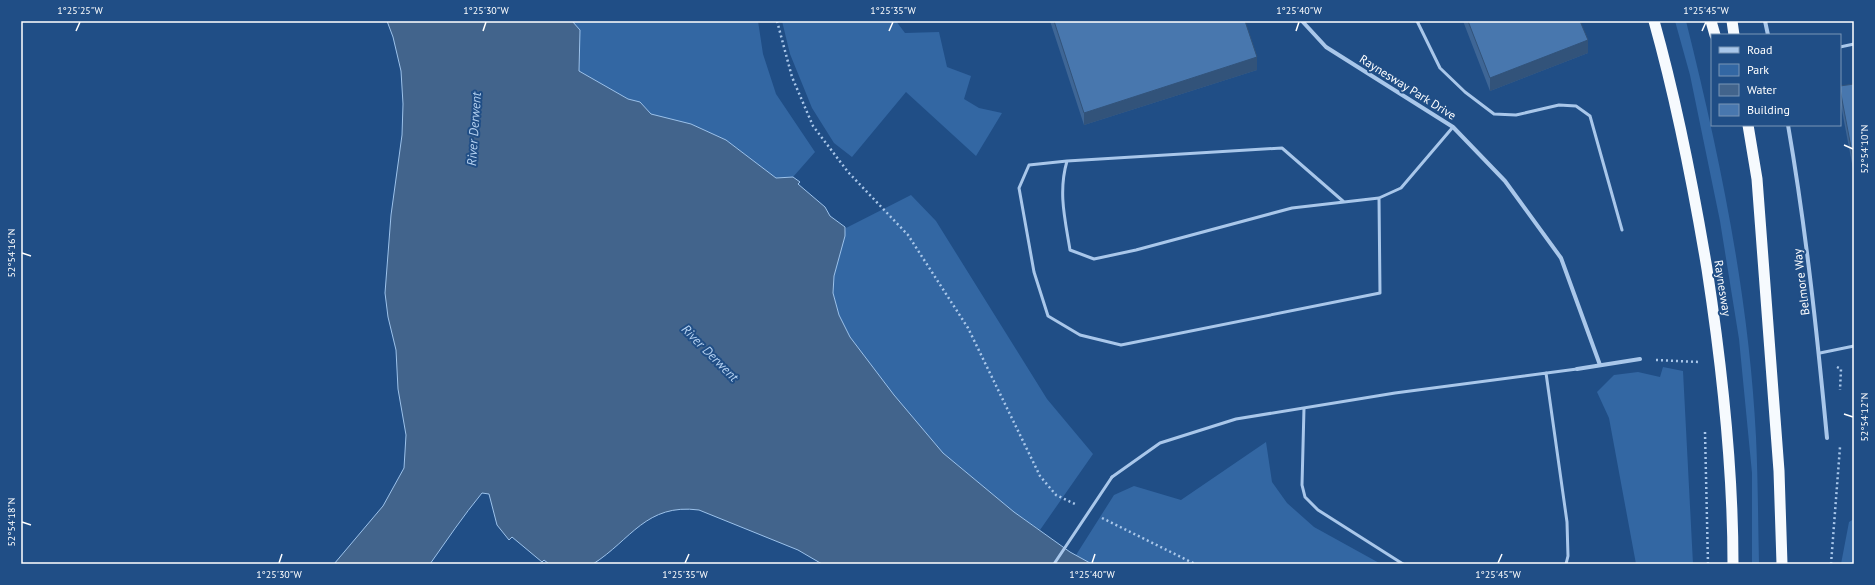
<svg xmlns="http://www.w3.org/2000/svg" width="1875" height="585" font-family="'PT Sans',sans-serif">
  <style>
    .green { fill: #3367a3 }
    .water { fill: #42648c; stroke: #9cc2eb }
    .lines { fill: none; stroke-linecap: round; stroke-linejoin: round }
    .path { stroke: #a9c7ea; stroke-width: 2.5; stroke-dasharray: 2 3; stroke-linecap: butt }
    .service { stroke: #a9c7ea; stroke-width: 3 }
    .minor { stroke: #a9c7ea; stroke-width: 4 }
    .trunk { stroke: #f6fafe; stroke-width: 11 }
    .service-bridge { stroke: #a9c7ea; stroke-width: 3 }
    .wall { fill: #3e6696 }
    .shaded-wall { fill: #32537a }
    .building { fill: #4877ae; stroke: #32537a }
    .ticks { fill: none; stroke: #fff; stroke-width: 1.5 }
    .labels { text-anchor: middle; dominant-baseline: central; stroke-width: 4; stroke-linejoin: round; paint-order: stroke }
    .street-label { font-size: 12px; fill: #fff; stroke: #204e86 }
    .water-label { font-size: 13px; font-style: italic; fill: #b4d1f1; stroke: #204e86 }
    .neatline { fill: none; stroke: #fff; stroke-width: 1.5 }
    .ticks-label { font-size: 10px; text-anchor: middle; fill: #fff }
  </style>
  <rect width="100%" height="100%" fill="#204e86"/>
  <!-- green -->
  <path class="green" d="M 572,21 L 758,21 L 763,54 L 776,94 L 815,152 L 793,177 L 776,178 L 726,140 L 691,124 L 651,114 L 640,102 L 628,99 L 579,71 L 580,31 Z
    M 782,21 L 896,21 L 905,33 L 939,32 L 947,67 L 971,76 L 964,99 L 979,108 L 1002,113 L 976,156 L 906,92 L 852,157 L 834,143 L 812,108 L 790,54 Z
    M 1675,21 L 1686,21 C 1720,157 1749,297 1756,437 C 1758,479 1758,522 1759,564 L 1752,564 L 1752,473 L 1739,339 L 1720,221 L 1690,75 Z
    M 911,195 L 936,221 L 1047,399 L 1093,454 L 1040,530 L 1014,512 L 943,453 L 894,395 L 850,337 L 839,315 L 833,293 L 834,276 L 846,228 Z
    M 1663,367 L 1683,371 L 1693,564 L 1636,564 L 1609,418 L 1597,392 L 1614,375 L 1638,372 L 1660,377 Z
    M 1266,442 L 1272,482 L 1287,503 L 1314,527 L 1381,564 L 1095,564 L 1090,563 L 1076,555 L 1114,495 L 1134,486 L 1181,500 Z
    M 1854,519 L 1854,564 L 1841,564 L 1849,522 Z"/>
  <!-- water -->
  <path class="water" d="M 387,21 L 572,21 L 580,30 L 579,71 L 628,99 L 640,102 L 651,114 L 691,124 L 726,140 L 776,178 L 793,177 L 800,182 L 798,184 L 825,207 L 830,216 L 845,227 L 845,236 L 834,276 L 833,293 L 839,315 L 850,337 L 894,395 L 943,453 L 1014,512 L 1070,552 L 1090,563 L 1095,564 L 822,564 L 798,550 L 699,510 C 646,503 631,540 593,564 L 549,564 L 544,560 L 542,562 L 512,537 L 509,540 L 497,525 L 489,494 L 482,493 C 463,516 447,540 430,564 L 334,564 L 383,506 L 404,468 L 406,435 L 398,389 L 396,350 L 388,317 L 385,293 L 391,215 L 402,135 L 403,104 L 401,71 L 393,37 Z"/>
  <g class="lines">
    <!-- path -->
    <path class="path" d="M 777,21 L 792,77 L 813,126 L 848,172 L 908,235 L 968,328 L 1040,476 L 1056,495 L 1075,504
      M 1656,360 L 1699,362
      M 1837,367 L 1841,369 L 1840,390
      M 1705,432 L 1708,564
      M 1102,518 L 1195,564
      M 1831,564 L 1840,447"/>
    <!-- service -->
    <path class="service" d="M 1417,21 L 1440,68 L 1465,92 L 1494,114 L 1516,115 L 1559,105 L 1576,106 L 1590,116 L 1622,230
      M 1840,47 L 1854,44
      M 1067,161 L 1029,165 L 1019,188 L 1034,272 L 1048,316 L 1080,335 L 1121,345 L 1380,293 L 1379,198
      M 1344,202 L 1282,148 L 1067,161 C 1058,192 1065,219 1070,250 L 1094,259 L 1136,250 L 1292,208 L 1379,198 L 1401,188 L 1453,127
      M 1820,353 L 1854,346
      M 1546,373 L 1567,522 L 1568,556 L 1566,564
      M 1304,408 L 1302,485 L 1305,497 L 1318,510 L 1403,564
      M 1112,477 L 1160,443 L 1236,419 L 1395,393 L 1577,369"/>
    <!-- minor -->
    <path class="minor" d="M 1302,21 L 1326,47 L 1453,127 L 1505,181 L 1561,258 L 1600,365
      M 1765,21 L 1768,35
      M 1788,125 C 1806,229 1817,333 1827,438
      M 1577,369 L 1640,359"/>
    <!-- trunk -->
    <path class="trunk" d="M 1654,21 C 1677,103 1693,185 1707,269 C 1722,367 1733,465 1733,564
      M 1711,21 L 1715,35
      M 1732,21 L 1734,35
      M 1748,125 L 1757,179 L 1779,471 L 1782,564"/>
    <!-- service-bridge -->
    <path class="service-bridge" d="M 1054,564 L 1112,477"/>
  </g>
  <!-- wall -->
  <path class="wall" d="M 1050,21 L 1245,21 L 1257,70 L 1084,125 Z
    M 1463,21 L 1580,21 L 1588,53 L 1490,91 Z
    M 1854,84 L 1854,174 L 1840,100 L 1840,86 Z"/>
  <!-- shaded-wall -->
  <path class="shaded-wall" d="M 1588,40 L 1588,53 L 1490,91 L 1490,78 Z
    M 1257,57 L 1257,70 L 1084,125 L 1084,113 Z"/>
  <!-- building -->
  <path class="building" d="M 1054,21 L 1245,21 L 1257,57 L 1084,113 Z
    M 1468,21 L 1580,21 L 1588,40 L 1490,78 Z
    M 1854,84 L 1854,163 L 1840,89 L 1840,86 Z"/>
  <!-- ticks -->
  <path class="ticks" d="M 76,31 L 80,22M 483,31 L 486,22M 889,31 L 893,22M 1296,31 L 1299,22M 1702,31 L 1706,22M 1844,145 L 1853,149M 22,253 L 31,256M 1844,414 L 1853,417M 22,522 L 31,525M 279,563 L 282,554M 685,563 L 689,554M 1092,563 L 1095,554M 1498,563 L 1502,554"/>
  <g class="labels">
    <!-- street labels -->
    <g class="street-label">
      <text transform="translate(1408 87) rotate(32)">Raynesway Park Drive</text>
      <text transform="translate(1801 282) rotate(-97)">Belmore Way</text>
      <text transform="translate(1723 288) rotate(81)">Raynesway</text>
    </g>
    <!-- water labels -->
    <g class="water-label">
      <text transform="translate(474 129) rotate(-86)">River Derwent</text>
      <text transform="translate(710 353) rotate(45)">River Derwent</text>
    </g>
  </g>
  <!-- border -->
  <rect width="1875" height="585" fill="none" stroke="#204e86" stroke-width="44"/>
  <!-- legend -->
  <rect x="1711" y="34" width="130" height="92" fill="#204e86" stroke="#7995b6"/>
  <rect x="1719" y="47" width="20" height="6" fill="#a9c7ea" stroke="#7995b6"/>
  <text x="1747" y="54" font-size="12" fill="#ffffff">Road</text>
  <rect x="1719" y="64" width="20" height="12" fill="#3367a3" stroke="#7995b6"/>
  <text x="1747" y="74" font-size="12" fill="#ffffff">Park</text>
  <rect x="1719" y="84" width="20" height="12" fill="#42648c" stroke="#7995b6"/>
  <text x="1747" y="94" font-size="12" fill="#ffffff">Water</text>
  <rect x="1719" y="104" width="20" height="12" fill="#4877ae" stroke="#7995b6"/>
  <text x="1747" y="114" font-size="12" fill="#ffffff">Building</text>
  <rect x="22" y="22" width="1831" height="541" class="neatline"/>
  <g class="ticks-label">
    <text x="80" y="14">1°25'25"W</text>
    <text x="486" y="14">1°25'30"W</text>
    <text x="893" y="14">1°25'35"W</text>
    <text x="1299" y="14">1°25'40"W</text>
    <text x="1706" y="14">1°25'45"W</text>
    <text transform="translate(1864 149) rotate(-90)" y="4">52°54'10"N</text>
    <text transform="translate(11 253) rotate(-90)" y="4">52°54'16"N</text>
    <text transform="translate(1864 417) rotate(-90)" y="4">52°54'12"N</text>
    <text transform="translate(11 522) rotate(-90)" y="4">52°54'18"N</text>
    <text x="279" y="578">1°25'30"W</text>
    <text x="685" y="578">1°25'35"W</text>
    <text x="1092" y="578">1°25'40"W</text>
    <text x="1498" y="578">1°25'45"W</text>
  </g>
</svg>
